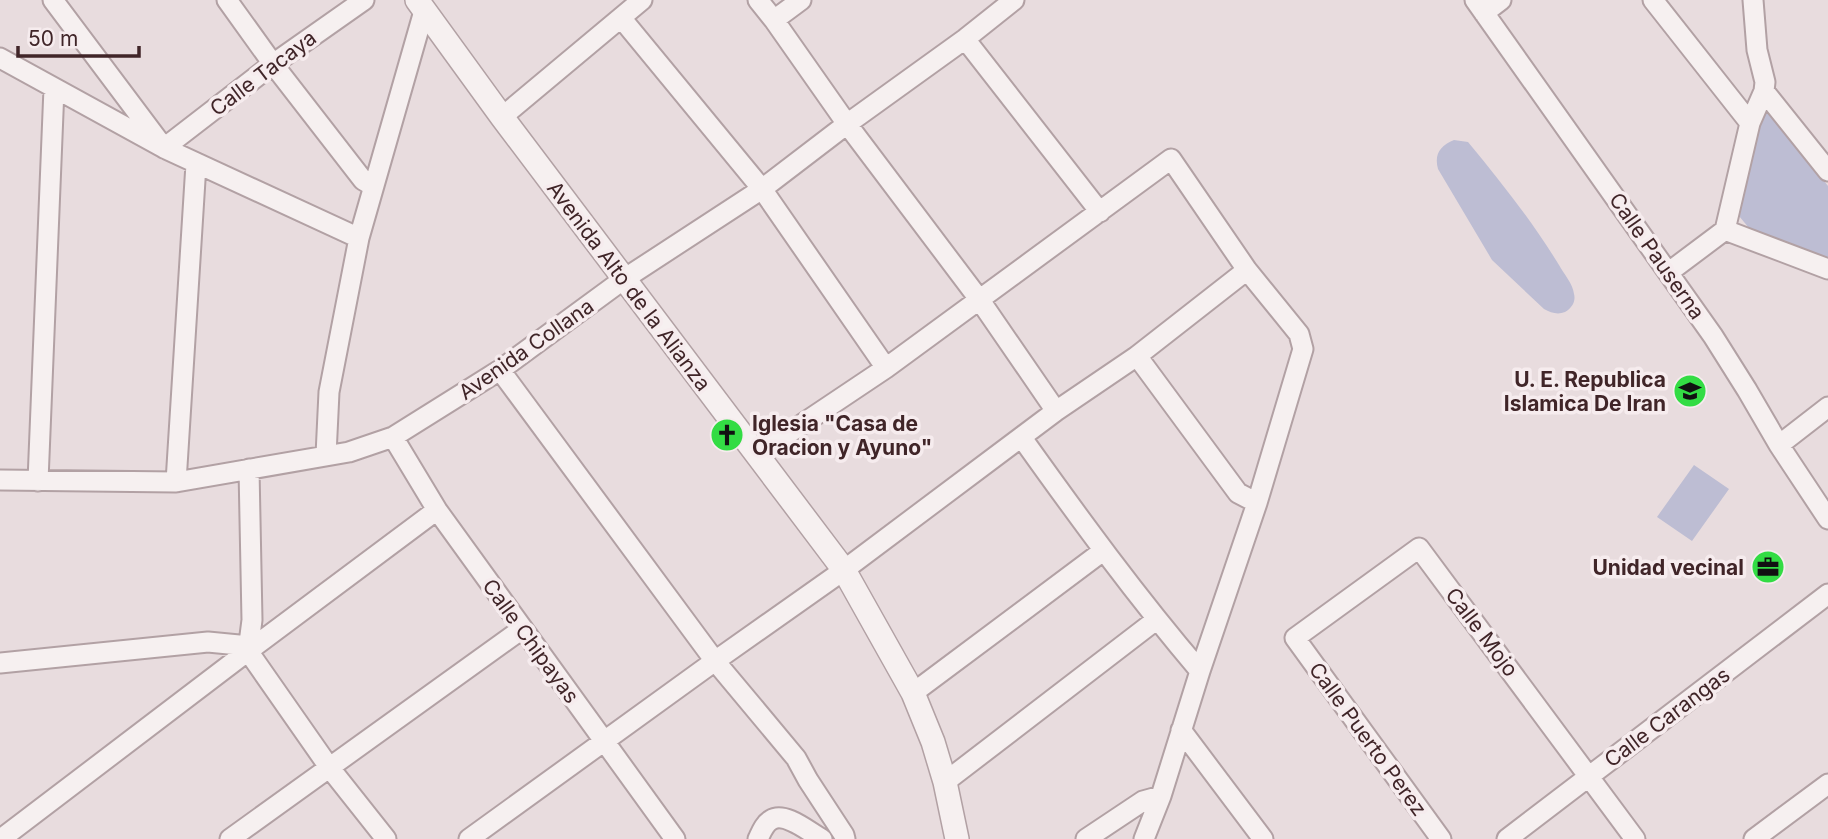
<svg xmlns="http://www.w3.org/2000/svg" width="1828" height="839" font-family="Inter,sans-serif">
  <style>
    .green { fill: #bdbdd3 }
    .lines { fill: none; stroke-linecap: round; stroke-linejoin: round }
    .minor-casing { stroke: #b2a1a4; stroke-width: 23 }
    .tertiary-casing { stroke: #b2a1a4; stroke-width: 26 }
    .minor { stroke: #f6f0f0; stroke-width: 19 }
    .tertiary { stroke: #f6f0f0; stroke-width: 23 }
    .labels { text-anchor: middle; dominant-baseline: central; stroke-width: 7; stroke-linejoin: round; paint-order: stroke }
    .street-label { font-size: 21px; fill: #402528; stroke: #f6ecee }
    .poi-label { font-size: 21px; font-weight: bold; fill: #402528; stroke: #f6ecee; text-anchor: end }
  </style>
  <rect width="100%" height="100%" fill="#e8dcde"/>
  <!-- green -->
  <path class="green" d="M 1765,113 L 1769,113 L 1775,117 L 1828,186 L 1828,259 L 1749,228 L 1739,216 L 1762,117 Z
    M 1454,140 L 1468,142 C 1501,182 1532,221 1559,265 C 1564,274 1573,284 1574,294 C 1576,301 1572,308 1565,312 C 1558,315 1551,313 1544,309 L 1492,260 L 1438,169 C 1434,154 1440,146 1454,140 Z
    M 1694,465 L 1729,489 L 1692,541 L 1657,517 Z"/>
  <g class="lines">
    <defs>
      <path id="minor" d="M 53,0 L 164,148 L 273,64 L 364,0
        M 227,0 L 273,64 L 363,180 L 373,186
        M 758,0 L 774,20 L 847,124 L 979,299 L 1056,411
        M 1475,0 L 1713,336 L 1747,390 L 1779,445 L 1828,519
        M 1653,0 L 1750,123
        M 1753,0 L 1757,50 L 1765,82 L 1764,91 L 1828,171
        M 1484,13 L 1501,0
        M 622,19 L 762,189 L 886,368
        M 774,20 L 801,0
        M 965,39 L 1100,212
        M 0,58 L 164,148 L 359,238
        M 502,117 L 642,0
        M 1725,230 L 1750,123 L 1764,91
        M 1669,272 L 1725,230 L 1828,269
        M 1137,356 L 1238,493 L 1257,503
        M 500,370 L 715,661 L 796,758 L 808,780 L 844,835 L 845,839
        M 393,437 L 437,510 L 675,839
        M 1022,438 C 1079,518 1136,596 1200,671
        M 1779,445 L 1828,407
        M 326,455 L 329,392 L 359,238 L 424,11
        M 756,455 L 886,368 L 1171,159 L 1247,270 L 1299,334 L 1303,349 L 1257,503 L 1200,671 L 1161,796 L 1144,839
        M 0,480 L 176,482 L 349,452 L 393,437 L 500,370 L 624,279 L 762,189 L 847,124 L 965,39 L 1014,0
        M 38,481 L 54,88
        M 176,482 L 196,164
        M 248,651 L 252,620 L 249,469
        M 0,663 L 208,642 L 239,645 L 248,651 L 329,767 L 386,839
        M 913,693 L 1103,551
        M 1181,730 L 1263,839
        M 945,782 L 1156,620
        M 1,839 L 248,651 L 437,510
        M 230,839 L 522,629
        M 469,839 L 715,661 L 844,570 L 1056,411 L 1137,356 L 1247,270
        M 758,839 C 761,833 764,824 771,820 C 785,811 809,832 822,839
        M 1086,839 L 1143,801 L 1161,796
        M 1441,839 L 1295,638 L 1419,548 L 1635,839
        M 1507,839 L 1828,594
        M 1754,839 L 1828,784"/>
      <path id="tertiary" d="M 417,0 L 502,117 L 844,570 L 913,693 L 933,742 L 945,782 L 957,839"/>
    </defs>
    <!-- minor casing -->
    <use href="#minor" class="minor-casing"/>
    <!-- tertiary casing -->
    <use href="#tertiary" class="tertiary-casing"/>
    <!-- minor -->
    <use href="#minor" class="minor"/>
    <!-- tertiary -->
    <use href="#tertiary" class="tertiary"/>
  </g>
  <!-- icons -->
  <defs>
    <symbol id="school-disc" viewBox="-11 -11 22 22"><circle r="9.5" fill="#33dc44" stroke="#f6ecee"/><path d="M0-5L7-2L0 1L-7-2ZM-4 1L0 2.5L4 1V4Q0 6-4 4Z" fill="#111"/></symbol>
    <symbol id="church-disc" viewBox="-11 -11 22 22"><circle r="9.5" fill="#33dc44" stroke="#f6ecee"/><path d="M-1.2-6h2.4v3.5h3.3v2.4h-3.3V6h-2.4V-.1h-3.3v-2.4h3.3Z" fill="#111"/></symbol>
    <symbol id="office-disc" viewBox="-11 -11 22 22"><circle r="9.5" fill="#33dc44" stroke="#f6ecee"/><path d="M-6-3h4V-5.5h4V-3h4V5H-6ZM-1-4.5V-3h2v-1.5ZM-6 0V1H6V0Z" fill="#111"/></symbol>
  </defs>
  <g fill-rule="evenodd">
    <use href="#school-disc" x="1671" y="372" width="38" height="38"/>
    <use href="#church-disc" x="708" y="416" width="38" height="38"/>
    <use href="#office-disc" x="1749" y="548" width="38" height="38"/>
  </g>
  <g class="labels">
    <!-- street labels -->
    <g class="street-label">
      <text transform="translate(263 73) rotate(-37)">Calle Tacaya</text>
      <text transform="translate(1657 256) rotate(55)">Calle Pauserna</text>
      <text transform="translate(629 286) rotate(53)">Avenida Alto de la Alianza</text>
      <text transform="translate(526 349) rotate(-35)">Avenida Collana</text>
      <text transform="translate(1482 632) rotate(53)">Calle Mojo</text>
      <text transform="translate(531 641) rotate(54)">Calle Chipayas</text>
      <text transform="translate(1667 717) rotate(-37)">Calle Carangas</text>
      <text transform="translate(1368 739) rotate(54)">Calle Puerto Perez</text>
    </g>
    <!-- poi labels -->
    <g class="poi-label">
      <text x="1666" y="379">U. E. Republica<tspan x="1666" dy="24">Islamica De Iran</tspan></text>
      <text x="752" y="423" text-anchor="start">Iglesia "Casa de<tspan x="752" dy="24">Oracion y Ayuno"</tspan></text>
      <text x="1744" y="567">Unidad vecinal</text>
    </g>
  </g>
  <!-- scale -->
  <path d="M18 46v10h121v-10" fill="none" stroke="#402528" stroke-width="3.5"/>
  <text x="28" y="46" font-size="21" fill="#402528" stroke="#f6ecee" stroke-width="5" paint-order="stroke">50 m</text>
</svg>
